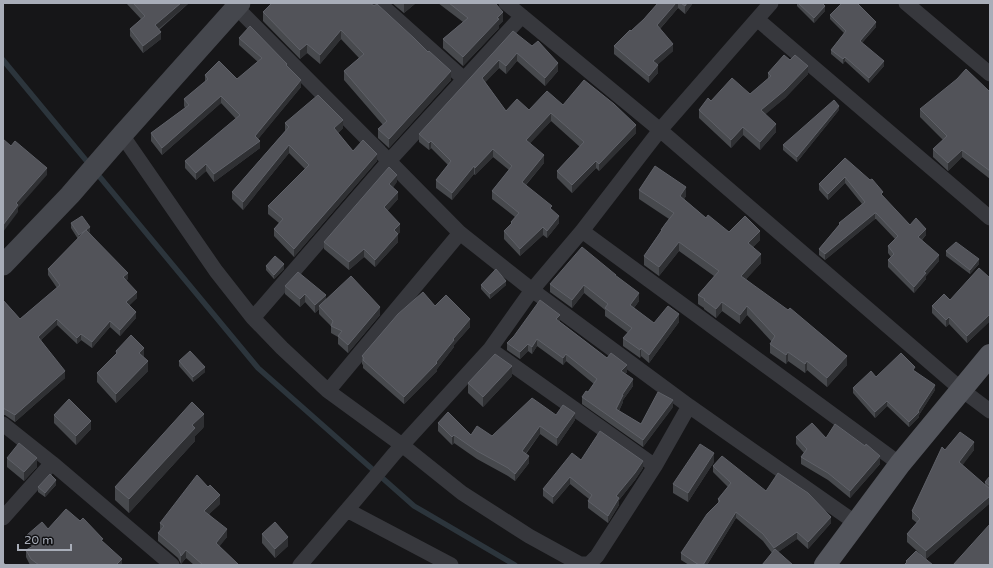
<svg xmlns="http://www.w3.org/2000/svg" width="993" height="568" font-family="'Varela Round',sans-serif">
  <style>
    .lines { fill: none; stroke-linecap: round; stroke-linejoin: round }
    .stream { stroke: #2c353c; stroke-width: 5.5 }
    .street { stroke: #37383d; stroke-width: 15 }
    .secondary { stroke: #45474d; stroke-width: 21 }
    .primary { stroke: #53555c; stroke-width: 22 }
    .wall { fill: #47494d }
    .shaded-wall { fill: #2f3033 }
    .building { fill: #525359; stroke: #5f6168 }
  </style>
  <rect width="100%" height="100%" fill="#161618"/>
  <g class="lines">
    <!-- stream -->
    <path class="stream" d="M 3,60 L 258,368 L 414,506 L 515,565"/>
    <!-- street -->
    <path class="street" d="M 232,3 L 389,161 L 460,233 L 532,290 L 689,406 L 856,523
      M 379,3 L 464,79
      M 506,3 L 660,130 L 962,390 L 990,411
      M 906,3 L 990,74
      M 757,19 L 990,218
      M 122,135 L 216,271 L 253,318 L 282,348 L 328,391 L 402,445 L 462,493 L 529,536 L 580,564 L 589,564 L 597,556 L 655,466 L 689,406
      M 582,231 L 900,464
      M 253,318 L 389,161 L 522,16
      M 490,349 L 655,466
      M 328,391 L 460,233
      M 3,424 L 52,463 L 172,565
      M 347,510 L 451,565
      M 3,518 L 52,463
      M 300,565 L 358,497 L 394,454 L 490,349 L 532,290 L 582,231 L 660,130 L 771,3"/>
    <!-- secondary -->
    <path class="secondary" d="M 3,265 L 70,195 L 122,135 L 240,3"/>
    <!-- primary -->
    <path class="primary" d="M 825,565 L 900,464 L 990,355"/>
  </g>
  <!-- wall -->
  <path class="wall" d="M 127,3 L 189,3 L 159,30 L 161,39 L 143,53 L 130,36 L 130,29 L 141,19 L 127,4 Z
    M 370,3 L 451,80 L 389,148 L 378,138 L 378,129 L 383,125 L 344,80 L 344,71 L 359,58 L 341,39 L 320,64 L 307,53 L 300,59 L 263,21 L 263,12 Z
    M 392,3 L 416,3 L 404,13 Z
    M 438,3 L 495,3 L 503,21 L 499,25 L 499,28 L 463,66 L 443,48 L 443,39 L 463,22 Z
    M 658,3 L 693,3 L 685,14 L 678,8 L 660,29 L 673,51 L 657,65 L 658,73 L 649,83 L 614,54 L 614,46 L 631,31 L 644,19 Z
    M 797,3 L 822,3 L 825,11 L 814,23 L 797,6 Z
    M 830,15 L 876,27 L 862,43 L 884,66 L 869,83 L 845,61 L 843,64 L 831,54 L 831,50 L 844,33 L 830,19 Z
    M 513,31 L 558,71 L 545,86 L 517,61 L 506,74 L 499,68 L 485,82 L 506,111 L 529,110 L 563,105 L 636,133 L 599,171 L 596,168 L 572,193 L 557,178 L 557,171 L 580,147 L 551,121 L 530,143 L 544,163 L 526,185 L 552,210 L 559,223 L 547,238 L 543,235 L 520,256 L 504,239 L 504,231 L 511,224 L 511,222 L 515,217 L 492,199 L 492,191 L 509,170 L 493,157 L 475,175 L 474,174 L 452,200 L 436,188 L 436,180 L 448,165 L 431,148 L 429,150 L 419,142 L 419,134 Z
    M 239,38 L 287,66 L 301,87 L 258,139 L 260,148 L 214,182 L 206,171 L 196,180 L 185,168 L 185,161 L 236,119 L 221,103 L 162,155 L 151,141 L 151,133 L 185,108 L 184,106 L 184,99 L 205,82 L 205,75 L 237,79 L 258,62 L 239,45 Z
    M 790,60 L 808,74 L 785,98 L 765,114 L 776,132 L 760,150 L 743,135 L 731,148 L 699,118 L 699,110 L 711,101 L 750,94 L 768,79 L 768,73 Z
    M 990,92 L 990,179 L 962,157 L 948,171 L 933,157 L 933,149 L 943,140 L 920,117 L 920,109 Z
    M 839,110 L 797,162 L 783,150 L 783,145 Z
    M 285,123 L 343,128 L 338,133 L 353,151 L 377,161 L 294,257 L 274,236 L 274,229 L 279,223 L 268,214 L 268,206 L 305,169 L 289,153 L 243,210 L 232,199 L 232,192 L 285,131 Z
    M 845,158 L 910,225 L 926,235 L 922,240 L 939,261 L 926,276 L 926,279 L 914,293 L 888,267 L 888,260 L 891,257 L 888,253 L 888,246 L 895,239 L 876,219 L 875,219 L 825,260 L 819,255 L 819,249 L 839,225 L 839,223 L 862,204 L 845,183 L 828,200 L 819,190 L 819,184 Z
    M 397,182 L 393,187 L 398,199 L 387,211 L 400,232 L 398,234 L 398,242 L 375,267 L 364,257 L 349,270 L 324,249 L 324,242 Z
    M 639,190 L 686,196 L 684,199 L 706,218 L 729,232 L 760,240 L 753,247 L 761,263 L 746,279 L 847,365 L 827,387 L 807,370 L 805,373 L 788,361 L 786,364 L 770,353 L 770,344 L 772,342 L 747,315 L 740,324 L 722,311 L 716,318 L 704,309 L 704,308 L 698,304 L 698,295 L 714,276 L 679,251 L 659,276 L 644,265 L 644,256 L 661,231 L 661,230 L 669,219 L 639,199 Z
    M 71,223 L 90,232 L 89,232 L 128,279 L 126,280 L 137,298 L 129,305 L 136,318 L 120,336 L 110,327 L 92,348 L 81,340 L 77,344 L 57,325 L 41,340 L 65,378 L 15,422 L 5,415 L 3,415 L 3,300 L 20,319 L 57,288 L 48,275 L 48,269 L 78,239 L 71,228 Z
    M 946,251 L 979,264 L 970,274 L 946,256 Z
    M 266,266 L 284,269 L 274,279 L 266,270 Z
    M 616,276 L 639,301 L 634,308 L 654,323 L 679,322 L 649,363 L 641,356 L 640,358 L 623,346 L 623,338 L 628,333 L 605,316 L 605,310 L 584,293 L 572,308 L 550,292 L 550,284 Z
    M 990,278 L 990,321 L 967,343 L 949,324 L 946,327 L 932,313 L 932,306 L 950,300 Z
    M 481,285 L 506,285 L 490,299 L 481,289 Z
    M 285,286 L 326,300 L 380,315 L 348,353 L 338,344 L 338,337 L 331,333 L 331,326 L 319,314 L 319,309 L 315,313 L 305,302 L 300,307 L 285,294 Z
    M 435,306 L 470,327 L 454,345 L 454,347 L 437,369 L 437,371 L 404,404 L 363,368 L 363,365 L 362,364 L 362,356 Z
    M 560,322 L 607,358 L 627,372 L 625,374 L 633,386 L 623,400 L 623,402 L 619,411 L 641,424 L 673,407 L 643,447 L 582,404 L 582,397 L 588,392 L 594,384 L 566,361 L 563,365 L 537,346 L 532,354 L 528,351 L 520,359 L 507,350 L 507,343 Z
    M 116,351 L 144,357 L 148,371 L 116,403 L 97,382 L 97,373 L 116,355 Z
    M 179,361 L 205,372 L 193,382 L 179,366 Z
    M 915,371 L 935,390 L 919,415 L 919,417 L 909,427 L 887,406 L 875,418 L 853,393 L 853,388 L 876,377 Z
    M 512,376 L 483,407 L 468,393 L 468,383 Z
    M 54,415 L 91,429 L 76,445 L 54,423 Z
    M 556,415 L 575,420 L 557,446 L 540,434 L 526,454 L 529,463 L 515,481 L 508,476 L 477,459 L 454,443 L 452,445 L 438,431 L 438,423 L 471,435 L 492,436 Z
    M 204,427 L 195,436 L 195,441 L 129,513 L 115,500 L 115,487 Z
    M 796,437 L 826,438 L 880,464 L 850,498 L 828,480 L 801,464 L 801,457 L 804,453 L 796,444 Z
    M 945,450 L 974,450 L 962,465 L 985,485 L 985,482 L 990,476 L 990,503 L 926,559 L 907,542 L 907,534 L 917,523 L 912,519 L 912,511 Z
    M 7,458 L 37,467 L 24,481 L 7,467 Z
    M 581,460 L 643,468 L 635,480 L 619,500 L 619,505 L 608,523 L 588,508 L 588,501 L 589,499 L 570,484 L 553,504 L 543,496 L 543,489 Z
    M 714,462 L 688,502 L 673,493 L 673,484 Z
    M 713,466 L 766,491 L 831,523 L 808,549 L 797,539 L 778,552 L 772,553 L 763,541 L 736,518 L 707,565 L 689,565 L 681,560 L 681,553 L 718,503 L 718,499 L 728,487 L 713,472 Z
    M 56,485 L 45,497 L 38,492 L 38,487 Z
    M 220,504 L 209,514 L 227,537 L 219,546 L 239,565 L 194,565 L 186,558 L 181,564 L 178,558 L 158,541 L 158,533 L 160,530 L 160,523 Z
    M 48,529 L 103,542 L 122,565 L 30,565 L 26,557 L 26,550 L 32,547 L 27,542 L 27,535 Z
    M 262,534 L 288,546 L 275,558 L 262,543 Z"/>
  <!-- shaded-wall -->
  <path class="shaded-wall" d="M 181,3 L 189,3 L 155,32 L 155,25 Z
    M 406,3 L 416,3 L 404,13 L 404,4 Z
    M 676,3 L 678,3 L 678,8 L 657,32 L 657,25 Z
    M 687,3 L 693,3 L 685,14 L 685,6 Z
    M 825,6 L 825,11 L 814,23 L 814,18 Z
    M 503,12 L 503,21 L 499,25 L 499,28 L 463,66 L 463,57 L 497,18 Z
    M 876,22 L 876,27 L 860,45 L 860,41 Z
    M 341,30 L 341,39 L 320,64 L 320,55 Z
    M 161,32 L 161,39 L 143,53 L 143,46 Z
    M 307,44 L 307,53 L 300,59 L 300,50 Z
    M 673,44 L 673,51 L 653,69 L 653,61 Z
    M 517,53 L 517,61 L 506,74 L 506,66 Z
    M 845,57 L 845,61 L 843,64 L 843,59 Z
    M 499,60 L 499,68 L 482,86 L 482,78 Z
    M 884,61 L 884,66 L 869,83 L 869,78 Z
    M 558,63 L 558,71 L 545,86 L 545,78 Z
    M 658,65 L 658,73 L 649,83 L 649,76 Z
    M 808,66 L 808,74 L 785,98 L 761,118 L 761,110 Z
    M 451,71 L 451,80 L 389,148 L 389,139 Z
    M 301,80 L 301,87 L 255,143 L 255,136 Z
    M 221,96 L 221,103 L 162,155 L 162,148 Z
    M 839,106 L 839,110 L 797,162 L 797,157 Z
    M 551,113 L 551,121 L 526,148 L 526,140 Z
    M 343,120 L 343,128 L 334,136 L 334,128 Z
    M 776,124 L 776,132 L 760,150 L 760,142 Z
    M 636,125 L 636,133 L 599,171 L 599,164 Z
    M 743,127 L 743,135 L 731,148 L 731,140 Z
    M 260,141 L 260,148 L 214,182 L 214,174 Z
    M 431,141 L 431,148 L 429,150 L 429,143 Z
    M 289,145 L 289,153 L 243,210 L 243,202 Z
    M 493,149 L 493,157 L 475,175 L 475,168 Z
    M 962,150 L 962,157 L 948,171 L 948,163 Z
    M 377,154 L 377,161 L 294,257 L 294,249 Z
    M 544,155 L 544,163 L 522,189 L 522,182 Z
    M 596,161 L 596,168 L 572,193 L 572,185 Z
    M 206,164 L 206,171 L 196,180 L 196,173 Z
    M 474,166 L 474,174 L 452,200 L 452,193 Z
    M 47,168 L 47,175 L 18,208 L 18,212 L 3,232 L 3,225 L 16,203 Z
    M 397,175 L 397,182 L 389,192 L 389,184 Z
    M 845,177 L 845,183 L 828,200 L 828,194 Z
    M 686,187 L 686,196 L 680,205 L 680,196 Z
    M 398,192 L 398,199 L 384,215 L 384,207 Z
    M 875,213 L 875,219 L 825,260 L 825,254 Z
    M 559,216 L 559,223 L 547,238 L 547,231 Z
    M 400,224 L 400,232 L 394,238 L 394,230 Z
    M 90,227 L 90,232 L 79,240 L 79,235 Z
    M 543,227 L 543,235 L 520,256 L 520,249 Z
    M 926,229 L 926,235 L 918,243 L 918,237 Z
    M 760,231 L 760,240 L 748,252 L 748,243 Z
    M 398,234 L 398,242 L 375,267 L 375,260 Z
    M 679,242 L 679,251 L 659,276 L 659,267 Z
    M 364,249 L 364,257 L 349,270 L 349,262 Z
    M 761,254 L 761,263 L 741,285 L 741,276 Z
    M 939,255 L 939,261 L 926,276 L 926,279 L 914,293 L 914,287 L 924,272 Z
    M 979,259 L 979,264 L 970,274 L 970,270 Z
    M 284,264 L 284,269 L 274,279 L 274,275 Z
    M 128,273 L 128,279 L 123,283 L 123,277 Z
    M 506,281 L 506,285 L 490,299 L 490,294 Z
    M 584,285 L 584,293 L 572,308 L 572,300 Z
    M 137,292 L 137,298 L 126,309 L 126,302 Z
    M 639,293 L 639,301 L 630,313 L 630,305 Z
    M 305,294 L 305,302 L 300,307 L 300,299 Z
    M 326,295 L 326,303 L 319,306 L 319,309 L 315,313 L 315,305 Z
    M 722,302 L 722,311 L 716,318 L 716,309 Z
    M 747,306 L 747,315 L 740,324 L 740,315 Z
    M 380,307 L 380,315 L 348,353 L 348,345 Z
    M 136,312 L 136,318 L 120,336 L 120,330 Z
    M 679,314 L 679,322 L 649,363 L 649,355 Z
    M 990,314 L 990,321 L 967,343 L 967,336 Z
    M 560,315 L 560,322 L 556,319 Z
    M 949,317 L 949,324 L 946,327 L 946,320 Z
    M 57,319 L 57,325 L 38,343 L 38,337 Z
    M 470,319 L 470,327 L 454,345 L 454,347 L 437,369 L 437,371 L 404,404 L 404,397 L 436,362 L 453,339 Z
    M 110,321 L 110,327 L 92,348 L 92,342 Z
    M 81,334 L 81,340 L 77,344 L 77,338 Z
    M 537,339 L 537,346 L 532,354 L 532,347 Z
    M 528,344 L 528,351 L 520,359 L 520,352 Z
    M 144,348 L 144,357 L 139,362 L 139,353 Z
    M 641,348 L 641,356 L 640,358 L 640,350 Z
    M 788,352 L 788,361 L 786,364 L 786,355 Z
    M 566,354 L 566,361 L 563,365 L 563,358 Z
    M 847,356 L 847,365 L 827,387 L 827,378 Z
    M 148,361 L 148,371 L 116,403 L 116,394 Z
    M 807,361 L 807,370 L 805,373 L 805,364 Z
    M 627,365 L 627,372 L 621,378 L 621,371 Z
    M 512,366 L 512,376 L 483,407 L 483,397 Z
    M 205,367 L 205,372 L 193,382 L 193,377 Z
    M 65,371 L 65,378 L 15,422 L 15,415 Z
    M 633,379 L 633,386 L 623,400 L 623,402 L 616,416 L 616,409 L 622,395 Z
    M 935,385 L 935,390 L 919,415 L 919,417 L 909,427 L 909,422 L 918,411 Z
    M 673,400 L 673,407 L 643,447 L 643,440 Z
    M 887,401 L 887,406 L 875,418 L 875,412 Z
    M 575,413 L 575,420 L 557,446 L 557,438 Z
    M 204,414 L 204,427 L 195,436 L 195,441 L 129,513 L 129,499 L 192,425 Z
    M 91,421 L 91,429 L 76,445 L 76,436 Z
    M 540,426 L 540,434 L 522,458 L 522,451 Z
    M 454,435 L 454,443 L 452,445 L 452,437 Z
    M 974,442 L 974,450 L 959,470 L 959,462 Z
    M 714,453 L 714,462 L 688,502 L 688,493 Z
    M 529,456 L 529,463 L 515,481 L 515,474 Z
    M 880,456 L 880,464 L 850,498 L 850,491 Z
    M 37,458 L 37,467 L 24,481 L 24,472 Z
    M 643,461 L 643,468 L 635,480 L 619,500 L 619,505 L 608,523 L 608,516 L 616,496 Z
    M 570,477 L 570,484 L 553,504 L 553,497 Z
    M 56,480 L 56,485 L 45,497 L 45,493 Z
    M 220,495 L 220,504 L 204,519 L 204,511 Z
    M 990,496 L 990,503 L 926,559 L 926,551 Z
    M 736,512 L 736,518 L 707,565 L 703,565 Z
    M 831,517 L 831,523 L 808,549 L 808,542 Z
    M 227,529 L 227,537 L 216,551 L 216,543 Z
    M 797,532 L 797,539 L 774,555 L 774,548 Z
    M 288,537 L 288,546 L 275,558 L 275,549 Z
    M 186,550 L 186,558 L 181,564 L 181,556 Z
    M 122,559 L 122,565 L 116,565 Z"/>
  <!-- building -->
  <path class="building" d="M 133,3 L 181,3 L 155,25 L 161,32 L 143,46 L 130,29 L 145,16 Z
    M 272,3 L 370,3 L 374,6 L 377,4 L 414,38 L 428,52 L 429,51 L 451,71 L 389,139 L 378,129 L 387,121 L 344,71 L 364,54 L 341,30 L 320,55 L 307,44 L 300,50 L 263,12 Z
    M 449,3 L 495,3 L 503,12 L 497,18 L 499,19 L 463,57 L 443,39 L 468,18 Z
    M 658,3 L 676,3 L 657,25 L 673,44 L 653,61 L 658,65 L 649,76 L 614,46 L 630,30 L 631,31 L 644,19 Z
    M 681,3 L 687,3 L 685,6 Z
    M 798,3 L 822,3 L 825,6 L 814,18 Z
    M 842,3 L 857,3 L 876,22 L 860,41 L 884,61 L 869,78 L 845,57 L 843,59 L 831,50 L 846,31 L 830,15 Z
    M 250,26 L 287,64 L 286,65 L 301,80 L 255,136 L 260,141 L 214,174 L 206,164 L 196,173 L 185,161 L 240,115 L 221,96 L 162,148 L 151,133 L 189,105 L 184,99 L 208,79 L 205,75 L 219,61 L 237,79 L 262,58 L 239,38 Z
    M 513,31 L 532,46 L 538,41 L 558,63 L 545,78 L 517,53 L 506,66 L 499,60 L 482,78 L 506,111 L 517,99 L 529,110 L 547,91 L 563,105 L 584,80 L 614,104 L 636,125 L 599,164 L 596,161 L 572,185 L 557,171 L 584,142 L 551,113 L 526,140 L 544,155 L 522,182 L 552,206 L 550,208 L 559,216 L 547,231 L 543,227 L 520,249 L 504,231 L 512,223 L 511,222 L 519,213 L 492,191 L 512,166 L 493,149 L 475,168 L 474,166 L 452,193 L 436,180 L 451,161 L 431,141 L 429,143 L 419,134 Z
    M 784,55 L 790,60 L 795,55 L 808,66 L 785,90 L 761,110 L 776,124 L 760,142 L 743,127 L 731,140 L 699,110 L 708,98 L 711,101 L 732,78 L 750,94 L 771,76 L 768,73 Z
    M 966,69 L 990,92 L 990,171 L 962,150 L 948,163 L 933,149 L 947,136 L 920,109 L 957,79 Z
    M 318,95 L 343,120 L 334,128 L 353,151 L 363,140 L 377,154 L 294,249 L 274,229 L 283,219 L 268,206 L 309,165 L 289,145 L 243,202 L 232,192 L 289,127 L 285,123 Z
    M 834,100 L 839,106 L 797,157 L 783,145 Z
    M 3,139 L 11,146 L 15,141 L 47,168 L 16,203 L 18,205 L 3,225 Z
    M 845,158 L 870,180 L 872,179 L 883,192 L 881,194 L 910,225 L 916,218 L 926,229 L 918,237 L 939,255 L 924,272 L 926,273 L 914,287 L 888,260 L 894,254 L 888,246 L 898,236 L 876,213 L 875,213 L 825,254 L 819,249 L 840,224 L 839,223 L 865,202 L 845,177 L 828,194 L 819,184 Z
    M 655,166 L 686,187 L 680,196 L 706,218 L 708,215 L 729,232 L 745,216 L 760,231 L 748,243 L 761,254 L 741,276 L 788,310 L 790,308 L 847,356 L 827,378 L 807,361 L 805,364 L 788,352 L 786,355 L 770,344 L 775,336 L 747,306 L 740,315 L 722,302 L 716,309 L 704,300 L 705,299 L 698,295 L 719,271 L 679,242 L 659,267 L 644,256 L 662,230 L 661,230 L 666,223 L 674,213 L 639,190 Z
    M 389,167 L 397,175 L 389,184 L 398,192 L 384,207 L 400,224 L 394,230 L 398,234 L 375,260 L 364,249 L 349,262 L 324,242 Z
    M 82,216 L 90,227 L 79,235 L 71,223 Z
    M 86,230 L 128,273 L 123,277 L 137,292 L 126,302 L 136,312 L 120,330 L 110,321 L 92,342 L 81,334 L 77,338 L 57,319 L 38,337 L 65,371 L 15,415 L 5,409 L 3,409 L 3,300 L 20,319 L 60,285 L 48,269 Z
    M 956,242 L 979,259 L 970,270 L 946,251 Z
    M 582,247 L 616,275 L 615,275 L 639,293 L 630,305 L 654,323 L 668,306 L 679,314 L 649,355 L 641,348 L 640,350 L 623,338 L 632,328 L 605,308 L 608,304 L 584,285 L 572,300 L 550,284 Z
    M 275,256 L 284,264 L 274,275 L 266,266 Z
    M 979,268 L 990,278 L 990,314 L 967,336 L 949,317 L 946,320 L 932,306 L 944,294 L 950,300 Z
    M 496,269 L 506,281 L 490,294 L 481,285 Z
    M 298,272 L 326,295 L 315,305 L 305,294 L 300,299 L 285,286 Z
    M 351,276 L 380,307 L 348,345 L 338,336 L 342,331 L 331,326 L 333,321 L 319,306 Z
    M 423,292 L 435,306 L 446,295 L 470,319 L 453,339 L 454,340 L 436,362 L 437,363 L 404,397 L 363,360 L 364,358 L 362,356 L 398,314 Z
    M 540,300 L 560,315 L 556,319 L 607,358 L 611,353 L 627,365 L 621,371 L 633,379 L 622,395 L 623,395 L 616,409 L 641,424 L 658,392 L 673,400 L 643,440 L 582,397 L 586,391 L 588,392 L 597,379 L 566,354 L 563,358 L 537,339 L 532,347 L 528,344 L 520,352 L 507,343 L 514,336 Z
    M 131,335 L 144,348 L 139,353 L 148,361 L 116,394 L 97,373 L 117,353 L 116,351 Z
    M 190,351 L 205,367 L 193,377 L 179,361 Z
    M 901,353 L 915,367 L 913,370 L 935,385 L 918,411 L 919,412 L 909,422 L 887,401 L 875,412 L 853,388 L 871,371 L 876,377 Z
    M 495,354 L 512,366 L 483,397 L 468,383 Z
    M 532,398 L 556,415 L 563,405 L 575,413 L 557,438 L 540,426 L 522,451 L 529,456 L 515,474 L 508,468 L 477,451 L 454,435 L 452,437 L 438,423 L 448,412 L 471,435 L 477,426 L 492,436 Z
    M 69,399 L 91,421 L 76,436 L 54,415 Z
    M 192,402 L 204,414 L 192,425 L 195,428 L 129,499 L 115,487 Z
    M 812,423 L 826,438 L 835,424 L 865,446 L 866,444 L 880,456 L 850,491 L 828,473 L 801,457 L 807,449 L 796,437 Z
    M 600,431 L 643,461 L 635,473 L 616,496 L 619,498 L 608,516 L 588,501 L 592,495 L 570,477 L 553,497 L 543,489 L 572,453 L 581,460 Z
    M 960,432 L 974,442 L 959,462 L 990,489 L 990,496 L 926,551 L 907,534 L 920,519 L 912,511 L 942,447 L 945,450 Z
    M 19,443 L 37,458 L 24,472 L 7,458 Z
    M 700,444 L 714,453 L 688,493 L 673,484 Z
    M 722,456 L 766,491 L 778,473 L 808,493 L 831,517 L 808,542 L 797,532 L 774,548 L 763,534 L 736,512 L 703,565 L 699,565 L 681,553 L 707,514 L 720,501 L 718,499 L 731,483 L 713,466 Z
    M 50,474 L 56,480 L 45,493 L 38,487 Z
    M 197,475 L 208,487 L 210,485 L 220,495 L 204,511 L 227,529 L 216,543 L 239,565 L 203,565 L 186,550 L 181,556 L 180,553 L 178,550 L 158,533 L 164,526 L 160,523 Z
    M 990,476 L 990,486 L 985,482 Z
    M 66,509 L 80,521 L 83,518 L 103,539 L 101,540 L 122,559 L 116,565 L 39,565 L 31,559 L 26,550 L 35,545 L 27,535 L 42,522 L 48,529 Z
    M 275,522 L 288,537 L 275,549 L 262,534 Z
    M 990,524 L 990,565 L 953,565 Z
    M 775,549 L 793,565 L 762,565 Z
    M 916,551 L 933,565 L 904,565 L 907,562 L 906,561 Z
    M 3,562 L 6,565 L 3,565 Z"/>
  <!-- border -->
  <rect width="993" height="568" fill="none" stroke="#a8adb8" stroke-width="8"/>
  <!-- scale -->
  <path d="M18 544v6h53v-6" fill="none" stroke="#a8adb8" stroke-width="2"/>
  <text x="24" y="544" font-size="12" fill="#a8adb8" stroke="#111113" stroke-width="3" paint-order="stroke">20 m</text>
</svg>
